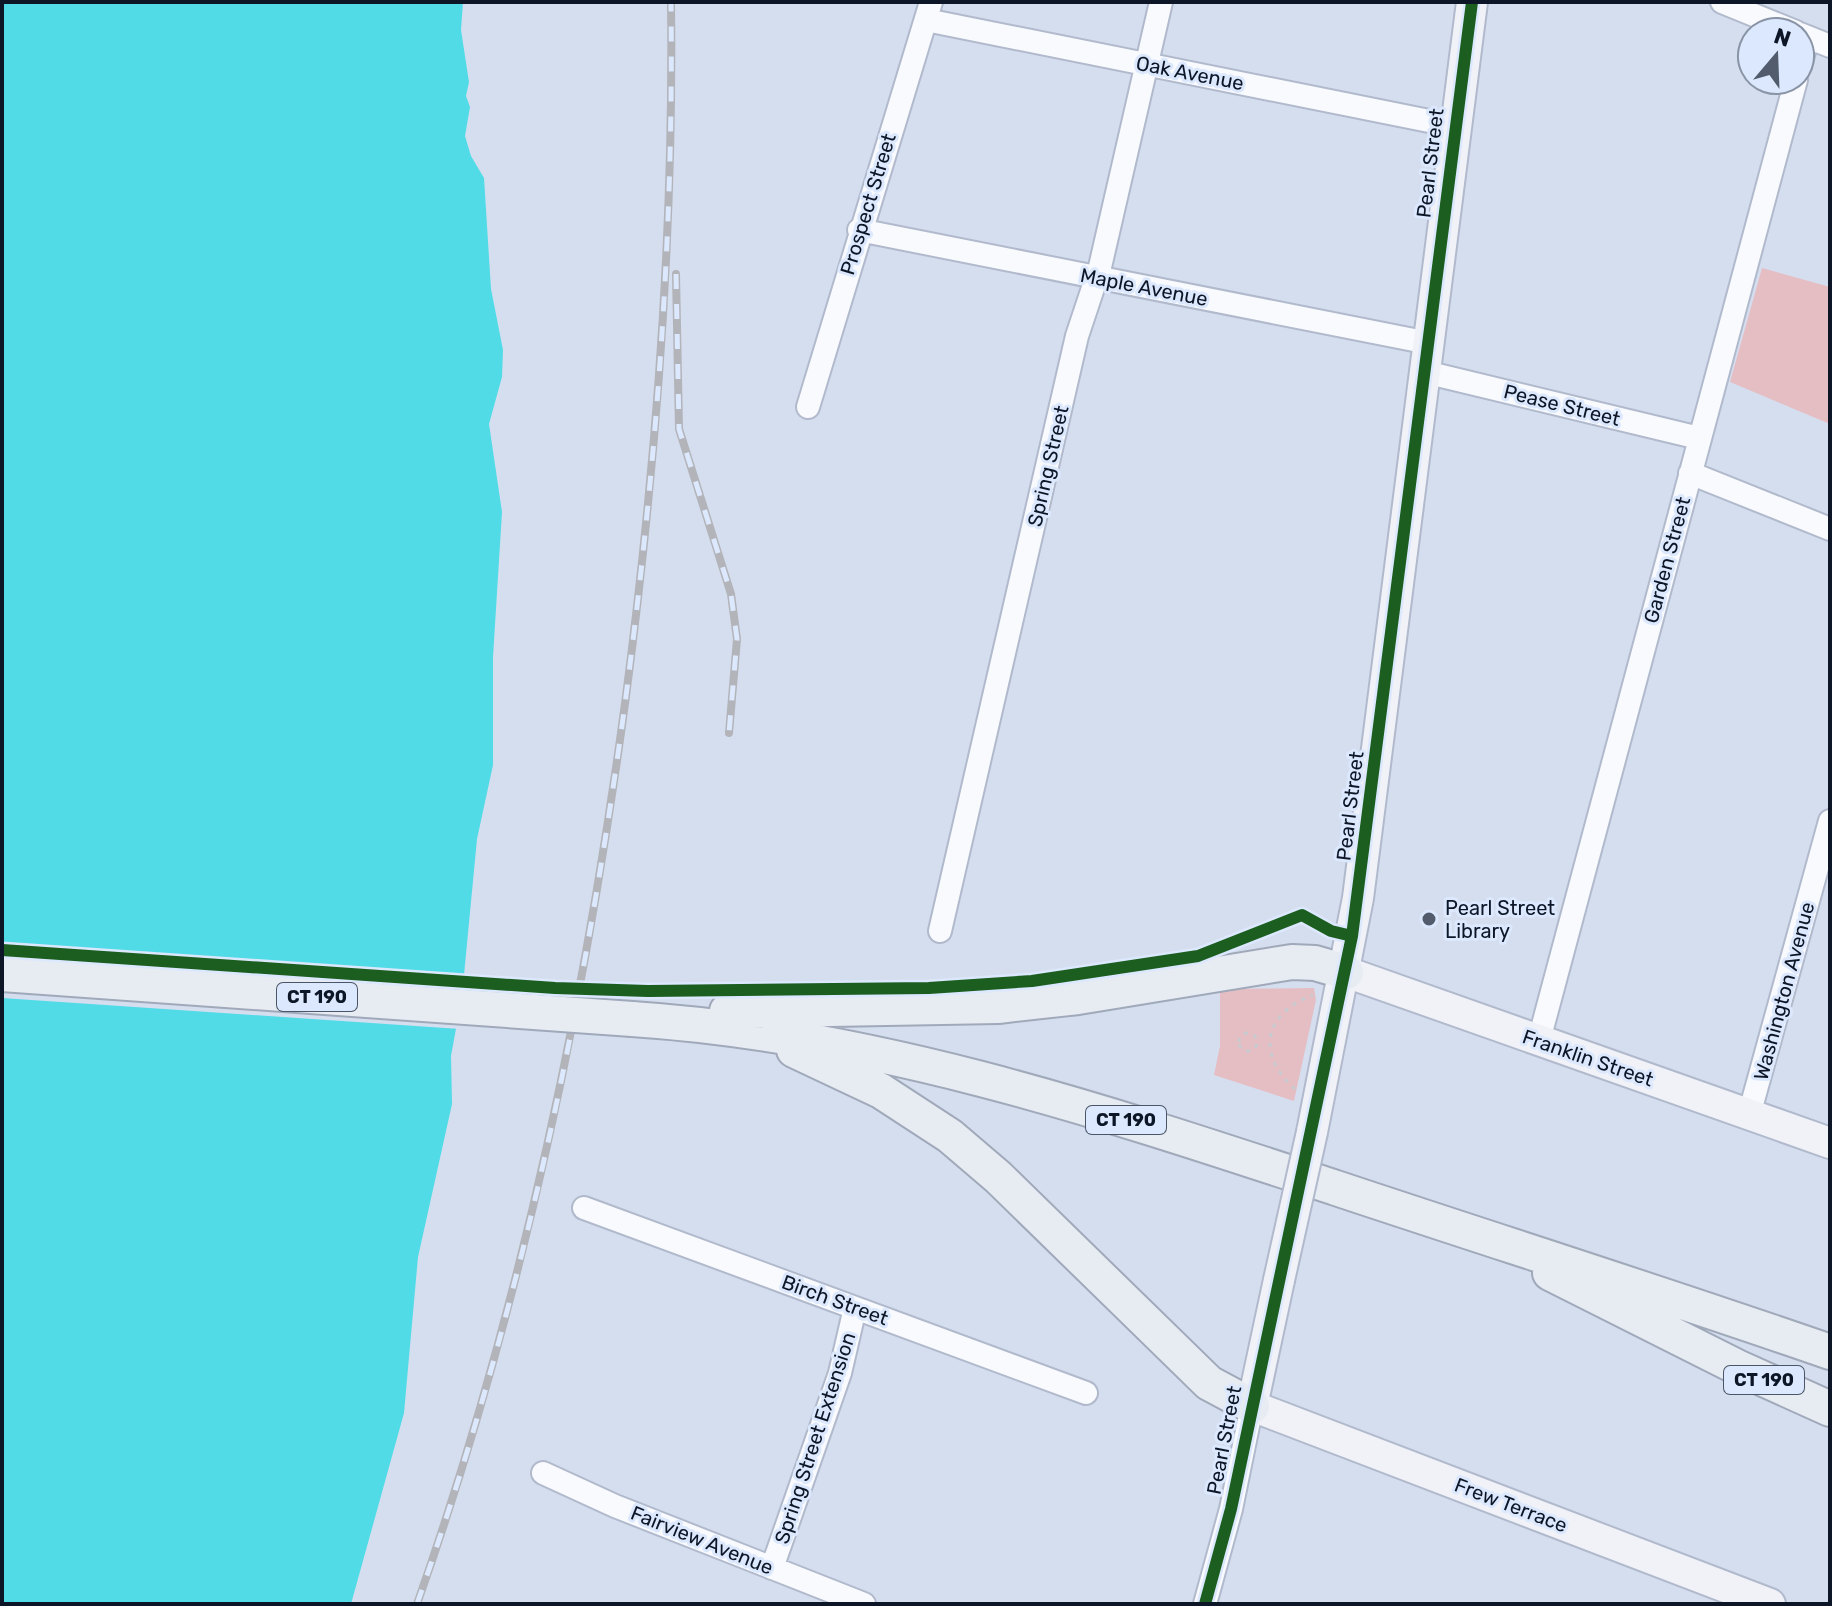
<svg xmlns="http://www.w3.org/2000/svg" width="1832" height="1606" font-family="Rubik,sans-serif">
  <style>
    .green { fill: #e5bec4 }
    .water { fill: #50dbe7 }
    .pier { fill: #d5deef }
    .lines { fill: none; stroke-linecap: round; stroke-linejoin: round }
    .street-casing { stroke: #b1bacc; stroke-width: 26 }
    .secondary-casing { stroke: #b1bacc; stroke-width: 34 }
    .primary-casing { stroke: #a0a9ba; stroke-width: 38 }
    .path { stroke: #c8cbd0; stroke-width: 3; stroke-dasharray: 4 6; stroke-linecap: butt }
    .street { stroke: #f9fafd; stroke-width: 22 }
    .secondary { stroke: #f0f2f8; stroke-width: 30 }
    .primary { stroke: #e7ebf2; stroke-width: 34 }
    .rail-casing { stroke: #b2b4b9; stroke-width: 8 }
    .rail { stroke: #dce8fd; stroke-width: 5; stroke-dasharray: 15; stroke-linecap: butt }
    .secondary-bridge-casing { stroke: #b1bacc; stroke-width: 34; stroke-linecap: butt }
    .primary-bridge-casing { stroke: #a0a9ba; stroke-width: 38; stroke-linecap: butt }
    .secondary-bridge { stroke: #f0f2f8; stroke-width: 30 }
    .primary-bridge { stroke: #e7ebf2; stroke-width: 34 }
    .cycleway-casing { stroke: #dce8fd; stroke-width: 17 }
    .cycleway { stroke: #1b5e20; stroke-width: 12 }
    .poi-dot { fill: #525c6d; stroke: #dce8fd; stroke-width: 3 }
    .labels { text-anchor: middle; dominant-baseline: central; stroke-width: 6; stroke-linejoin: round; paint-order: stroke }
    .shield { fill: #dce8fd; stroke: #4a5567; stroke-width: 2 }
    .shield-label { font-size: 18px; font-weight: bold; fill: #0c1627 }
    .street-label { font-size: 20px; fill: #0c1627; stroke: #dce8fd }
    .poi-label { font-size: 20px; fill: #0c1627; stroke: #dce8fd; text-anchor: start }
  </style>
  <rect width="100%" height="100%" fill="#d5deef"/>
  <!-- green -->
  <path class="green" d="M 1762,268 L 1830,287 L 1830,424 L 1730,382 Z
    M 1314,988 L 1316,1000 L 1294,1101 L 1214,1075 L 1220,1046 L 1220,989 Z"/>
  <!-- water -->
  <path class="water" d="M 2,2 L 463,2 L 461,30 L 469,82 L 466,96 L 470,107 L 465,136 L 471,156 L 484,178 L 491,289 L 503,350 L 502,377 L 489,424 L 502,512 L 493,657 L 493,765 L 477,839 L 462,996 L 451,1056 L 452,1104 L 418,1257 L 404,1413 L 351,1604 L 2,1604 Z"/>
  <!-- pier -->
  <path class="pier" d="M 2,945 L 467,978 L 466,997 L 460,1029 L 2,998 Z"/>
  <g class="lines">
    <defs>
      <path id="street" d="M 1722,2 L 1796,32
        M 926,20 L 1454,126
        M 1800,34 L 1830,46
        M 1800,66 L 1808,37
        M 859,230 L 1429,343
        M 1425,372 L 1699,438
        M 808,407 L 931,2
        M 1690,473 L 1830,529
        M 940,931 L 1077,336 L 1100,267 L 1161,2
        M 1539,1040 L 1796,80
        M 1749,1115 L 1830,821
        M 584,1208 L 1086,1393
        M 543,1473 L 615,1506 L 864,1604
        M 772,1568 L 840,1373 L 855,1308
        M 1205,1604 L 1231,1509 L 1252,1406"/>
      <path id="secondary" d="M 1346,972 L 1830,1143
        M 1312,1132 L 1358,898 L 1472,2
        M 1279,1280 L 1252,1406 L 1770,1604"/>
      <path id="primary" d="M 727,1011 L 998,1006 L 1078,997 L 1292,962 L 1315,963 L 1346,972
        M 632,1019 C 876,1035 1105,1112 1336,1188 C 1501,1243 1666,1295 1830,1352
        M 794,1050 L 881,1091 L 950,1136 L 998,1177 L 1209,1383 L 1252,1406
        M 1550,1273 L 1737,1367 L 1830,1409"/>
    </defs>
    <!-- street casing -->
    <use href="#street" class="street-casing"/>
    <!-- secondary casing -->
    <use href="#secondary" class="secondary-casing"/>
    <!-- primary casing -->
    <use href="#primary" class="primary-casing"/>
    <!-- path -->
    <path class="path" d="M1239 1042a9 9 0 1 1 18 0a9 9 0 1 1-18 0Z
      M 1295,1089 C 1256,1054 1263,1014 1313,995"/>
    <!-- street -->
    <use href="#street" class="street"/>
    <!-- secondary -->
    <use href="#secondary" class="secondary"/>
    <!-- primary -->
    <use href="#primary" class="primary"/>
    <defs>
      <path id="rail" d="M 676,274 L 679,429 L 731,594 L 737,639 L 729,733
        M 417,1604 C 521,1310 585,1004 626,696 C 656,466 674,234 671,2"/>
    </defs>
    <!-- rail casing -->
    <use href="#rail" class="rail-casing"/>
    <!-- rail -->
    <use href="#rail" class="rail"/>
    <defs>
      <path id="secondary-bridge" d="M 1279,1280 L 1312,1132"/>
      <path id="primary-bridge" d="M 2,974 L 632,1019"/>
    </defs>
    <!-- secondary-bridge casing -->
    <use href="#secondary-bridge" class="secondary-bridge-casing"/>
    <!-- primary-bridge casing -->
    <use href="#primary-bridge" class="primary-bridge-casing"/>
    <!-- secondary-bridge -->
    <use href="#secondary-bridge" class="secondary-bridge"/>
    <!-- primary-bridge -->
    <use href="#primary-bridge" class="primary-bridge"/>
    <defs>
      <path id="cycleway" d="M 2,950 L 555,988 L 648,991 L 929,988 L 1032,981 L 1198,956 L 1302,915 L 1331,931 L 1352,936
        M 1205,1604 L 1231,1509 L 1352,936 L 1472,2"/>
    </defs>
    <!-- cycleway casing -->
    <use href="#cycleway" class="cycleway-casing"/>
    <!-- cycleway -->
    <use href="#cycleway" class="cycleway"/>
  </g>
  <!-- markers -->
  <circle class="poi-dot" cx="1429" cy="919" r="8"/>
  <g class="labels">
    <!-- shield labels -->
    <g class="shield">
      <rect x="277" y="983" width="80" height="28" rx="6"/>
      <rect x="1086" y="1106" width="80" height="28" rx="6"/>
      <rect x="1724" y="1366" width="80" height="28" rx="6"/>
    </g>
    <g class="shield-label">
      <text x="317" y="997">CT 190</text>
      <text x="1126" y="1120">CT 190</text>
      <text x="1764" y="1380">CT 190</text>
    </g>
    <!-- street labels -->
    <g class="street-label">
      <text transform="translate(1190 73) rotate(11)">Oak Avenue</text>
      <text transform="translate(1430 163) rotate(-83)">Pearl Street</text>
      <text transform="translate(868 204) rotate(-73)">Prospect Street</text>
      <text transform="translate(1144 287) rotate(11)">Maple Avenue</text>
      <text transform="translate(1562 405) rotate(14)">Pease Street</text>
      <text transform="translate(1048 466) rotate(-77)">Spring Street</text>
      <text transform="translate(1667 560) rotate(-75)">Garden Street</text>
      <text transform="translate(1350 806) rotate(-83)">Pearl Street</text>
      <text transform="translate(1784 991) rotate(-75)">Washington Avenue</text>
      <text transform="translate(1588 1058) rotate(19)">Franklin Street</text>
      <text transform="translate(835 1300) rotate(20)">Birch Street</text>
      <text transform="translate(815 1438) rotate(-72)">Spring Street Extension</text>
      <text transform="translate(1224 1440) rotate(-79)">Pearl Street</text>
      <text transform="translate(1511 1505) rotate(21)">Frew Terrace</text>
      <text transform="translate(702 1540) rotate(22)">Fairview Avenue</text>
    </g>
    <!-- poi labels -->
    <g class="poi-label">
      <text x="1445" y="908">Pearl Street<tspan x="1445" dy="23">Library</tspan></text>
    </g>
  </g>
  <!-- border -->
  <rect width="1832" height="1606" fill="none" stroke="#0c1627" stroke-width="8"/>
  <!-- north arrow -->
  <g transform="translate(1776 56) rotate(19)"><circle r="38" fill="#dce8fd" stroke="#8994a7" stroke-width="2"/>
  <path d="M0-6L14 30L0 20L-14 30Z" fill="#525c6d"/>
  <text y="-12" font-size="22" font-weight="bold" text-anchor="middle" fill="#0c1627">N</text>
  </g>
</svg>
